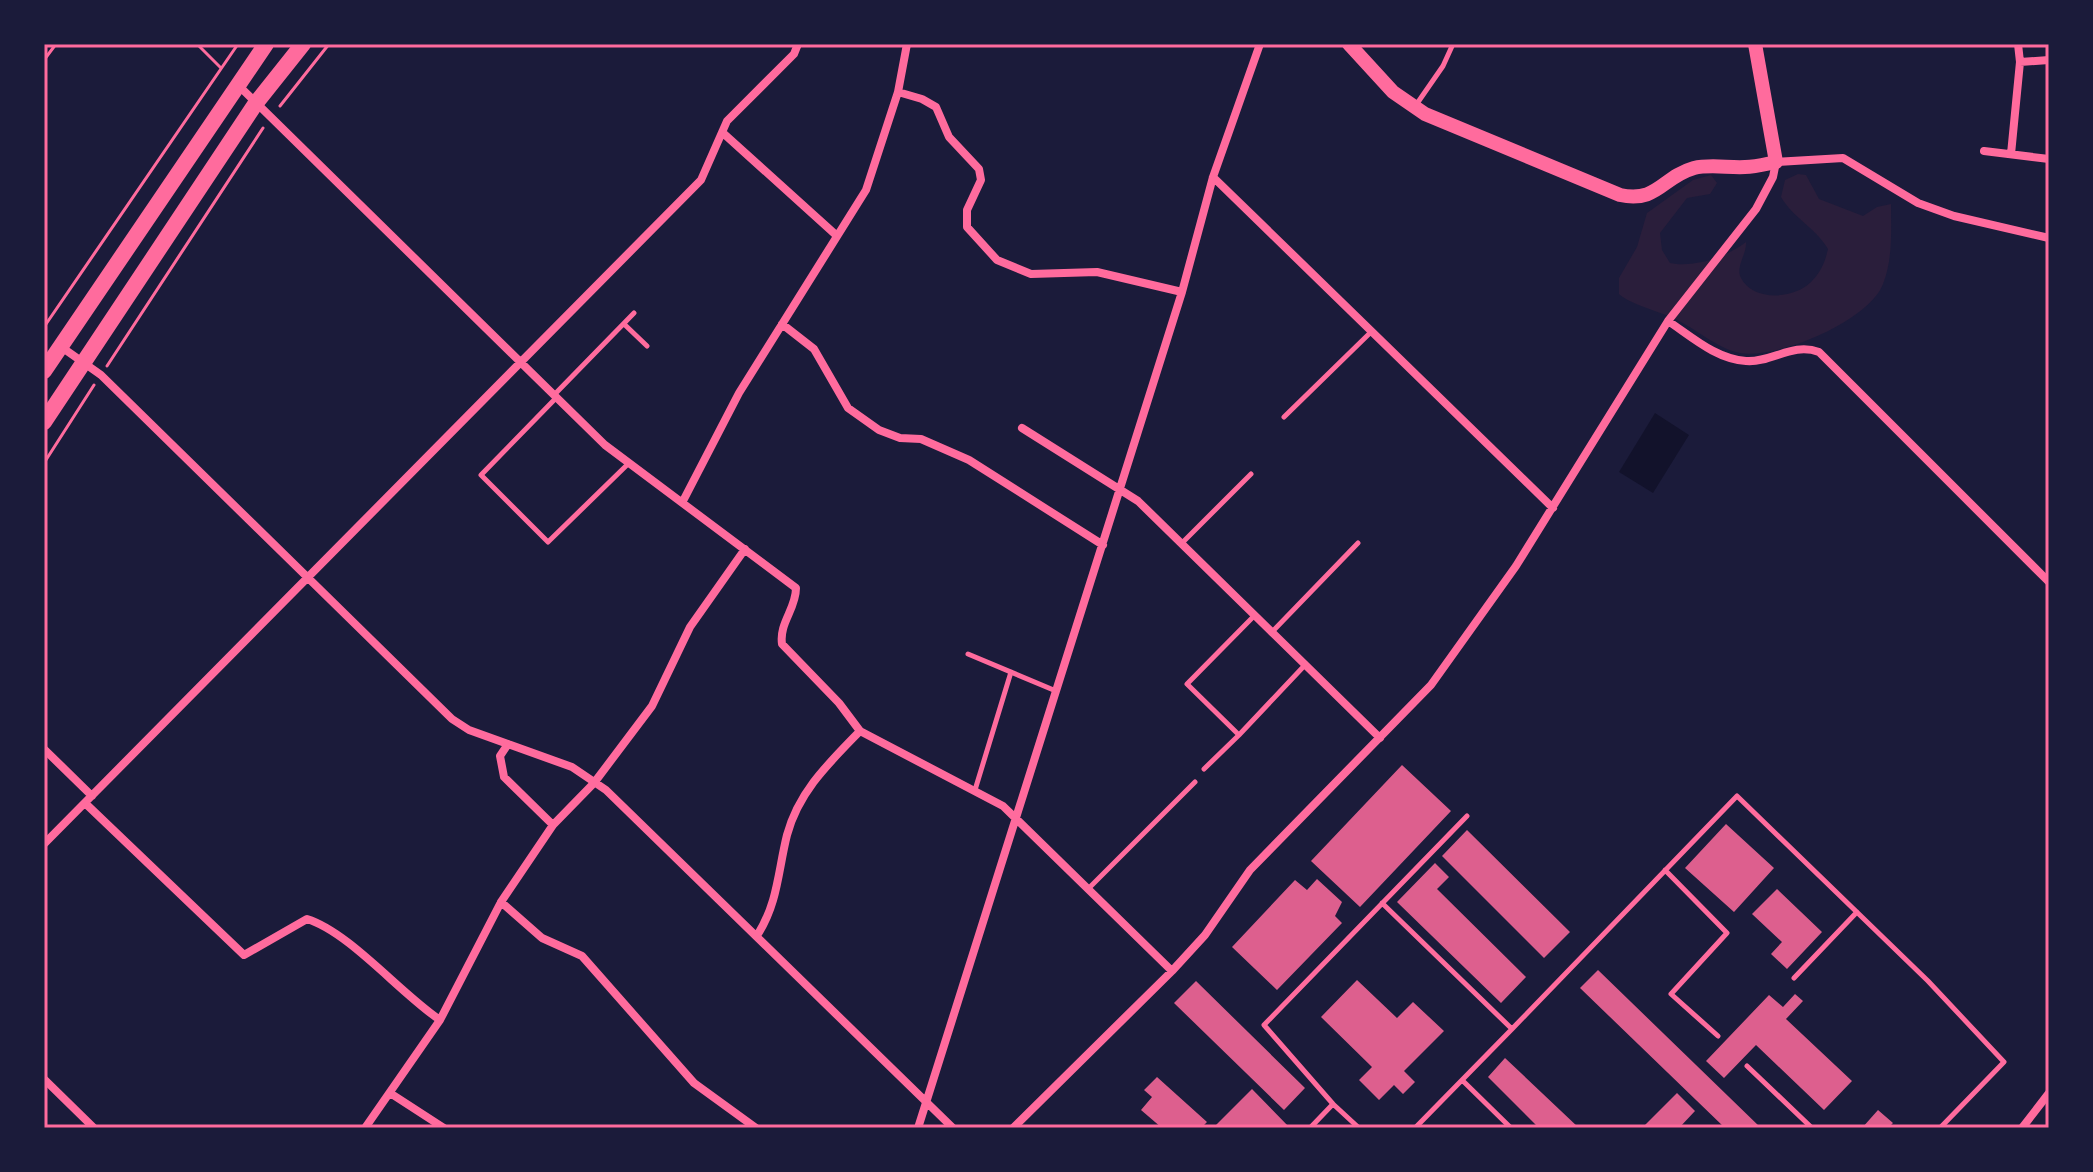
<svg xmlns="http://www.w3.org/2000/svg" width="2093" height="1172" font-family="'Asap Condensed',sans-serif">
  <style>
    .green { fill: #2a1e3b }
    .water { fill: #12122b }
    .building { fill: #dd5f8e }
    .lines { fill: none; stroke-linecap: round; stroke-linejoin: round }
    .path { stroke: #ff6b9d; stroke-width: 3 }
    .service { stroke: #ff6b9d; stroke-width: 5 }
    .minor { stroke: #ff6b9d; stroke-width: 8 }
    .secondary { stroke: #ff6b9d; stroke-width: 14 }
    .trunk { stroke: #ff6b9d; stroke-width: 16 }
    .neatline { fill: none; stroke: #ff6b9d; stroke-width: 3 }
  </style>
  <rect width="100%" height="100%" fill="#1b1b3a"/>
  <!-- green -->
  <path class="green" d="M 1798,174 L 1806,175 L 1819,199 L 1863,216 L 1877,207 L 1891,204 C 1891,230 1893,259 1883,284 C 1870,320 1777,360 1740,353 C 1718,349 1695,328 1675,319 C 1659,311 1629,304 1619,294 L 1619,278 L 1637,247 L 1647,213 L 1693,180 L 1711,175 L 1717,183 L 1710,194 L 1687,198 L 1660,233 L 1662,250 L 1670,263 C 1694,268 1727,257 1746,242 C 1747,254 1735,267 1741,278 C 1753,302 1794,299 1811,282 C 1821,272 1825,262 1828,249 C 1814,226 1794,219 1781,197 L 1785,180 Z"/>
  <!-- water -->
  <path class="water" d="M 1655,413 L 1689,435 L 1653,493 L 1619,472 Z"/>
  <!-- building -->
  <path class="building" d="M 1402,765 L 1451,811 L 1360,907 L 1311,861 Z
    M 1726,824 L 1774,868 L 1734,912 L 1685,868 Z
    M 1467,830 L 1570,932 L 1544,958 L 1442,856 Z
    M 1435,863 L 1449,877 L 1437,889 L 1526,977 L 1501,1003 L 1397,902 Z
    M 1317,879 L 1342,902 L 1335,916 L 1342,923 L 1277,990 L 1232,947 L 1295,880 L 1307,890 Z
    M 1777,889 L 1822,932 L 1787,969 L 1771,954 L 1782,942 L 1752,914 Z
    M 1598,970 L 1761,1128 L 1725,1128 L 1580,988 Z
    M 1357,980 L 1397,1018 L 1413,1002 L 1444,1031 L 1404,1071 L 1415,1082 L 1403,1094 L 1394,1085 L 1379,1100 L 1359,1080 L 1372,1067 L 1321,1017 Z
    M 1196,981 L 1305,1088 L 1284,1110 L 1174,1003 Z
    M 1795,994 L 1803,1001 L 1786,1019 L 1852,1081 L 1824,1110 L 1756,1045 L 1724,1078 L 1706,1061 L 1769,995 L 1783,1007 Z
    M 1505,1058 L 1579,1128 L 1539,1128 L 1488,1077 Z
    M 1157,1077 L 1207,1122 L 1201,1128 L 1162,1128 L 1141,1110 L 1152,1097 L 1144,1090 Z
    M 1252,1089 L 1290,1128 L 1213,1128 Z
    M 1677,1093 L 1695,1111 L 1679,1128 L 1642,1128 Z
    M 1878,1110 L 1893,1123 L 1888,1128 L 1862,1128 Z"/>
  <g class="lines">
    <!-- path -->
    <path class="path" d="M 197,44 L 220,67
      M 44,60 L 56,44
      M 280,106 L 329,44
      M 44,327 L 238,44
      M 107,366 L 263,128
      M 44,463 L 94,385"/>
    <!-- service -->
    <path class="service" d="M 1416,105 L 1443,66 L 1453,44
      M 624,324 L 647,346
      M 554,395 L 634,313
      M 556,398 L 481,475 L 548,542 L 629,463
      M 1284,417 L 1371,332
      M 1182,543 L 1251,474
      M 1271,633 L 1358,543
      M 968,654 L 1056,691
      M 1239,735 L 1305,665
      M 1204,769 L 1239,735 L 1187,684 L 1254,616
      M 975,790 L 1011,672
      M 1665,870 L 1727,933 L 1671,994 L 1718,1036
      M 1089,888 L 1195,782
      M 1382,903 L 1512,1029 L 1415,1128
      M 1794,978 L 1857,912
      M 1512,1029 L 1737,796 L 1928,981 L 2004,1062 L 1940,1128
      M 1747,1066 L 1812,1128
      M 1462,1080 L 1511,1128
      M 1333,1104 L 1264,1025 L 1467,816
      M 1310,1128 L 1333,1104 L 1359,1128"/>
    <!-- minor -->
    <path class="minor" d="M 2020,62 L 2049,60
      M 238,85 L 605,445 L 796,588 C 796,609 779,623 782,644 L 839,703 L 860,731 L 1003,806 L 1172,971
      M 898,92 L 922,99 L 936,107 L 949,137 L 979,169 L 981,180 L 967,210 L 967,227 L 997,260 L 1031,274 L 1097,272 L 1182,292
      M 723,133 L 836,235
      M 1984,151 L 2049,159
      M 2011,154 L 2020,62 L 2018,44
      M 1213,177 L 1553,508
      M 1668,321 C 1692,337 1716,359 1746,361 C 1772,363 1792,342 1819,352 L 2049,582
      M 782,324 L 814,349 L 848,408 L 879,430 L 900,438 L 921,439 L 969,460 L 1103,545
      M 60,346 L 101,375 L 452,719 L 469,730 L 572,767 L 606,790 L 953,1128
      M 1022,428 L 1138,501 L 1380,738
      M 683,501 L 739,393 L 866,190 L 898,92 L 907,44
      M 508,744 L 500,756 L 504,777 L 553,825
      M 44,749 L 92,796
      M 85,803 L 244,955 L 307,919 C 349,932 400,993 440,1020
      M 44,844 L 701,180 L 727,121 L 794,54 L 798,44
      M 501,902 L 542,938 L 582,956 L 694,1083 L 756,1128
      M 758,934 C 778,902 778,871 787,835 C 799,791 829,763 860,731
      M 44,1079 L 94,1128
      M 390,1093 L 444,1128
      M 365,1128 L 440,1020 L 501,902 L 553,825 L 594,783 L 652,706 L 690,627 L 745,549
      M 918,1128 L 1182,292 L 1213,177 L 1260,44
      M 1013,1128 L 1172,971 L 1205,935 L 1250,870 L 1431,685 L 1516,566 L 1668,321 L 1756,209 L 1773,177 L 1776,162 L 1843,158 L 1918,203 L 1954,216 L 2049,238
      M 2022,1128 L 2049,1093"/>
    <!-- secondary -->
    <path class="secondary" d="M 1349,44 L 1393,92 L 1425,114 L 1620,195 C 1658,203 1662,177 1694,168 C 1710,164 1729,168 1745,167 C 1756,167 1766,164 1776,162 L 1755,44"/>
    <!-- trunk -->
    <path class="trunk" d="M 44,371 L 266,44
      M 44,422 L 256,103 L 303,44"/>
  </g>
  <!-- border -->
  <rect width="2093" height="1172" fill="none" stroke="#1b1b3a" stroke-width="92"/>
  <rect x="46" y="46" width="2001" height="1080" class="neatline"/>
</svg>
